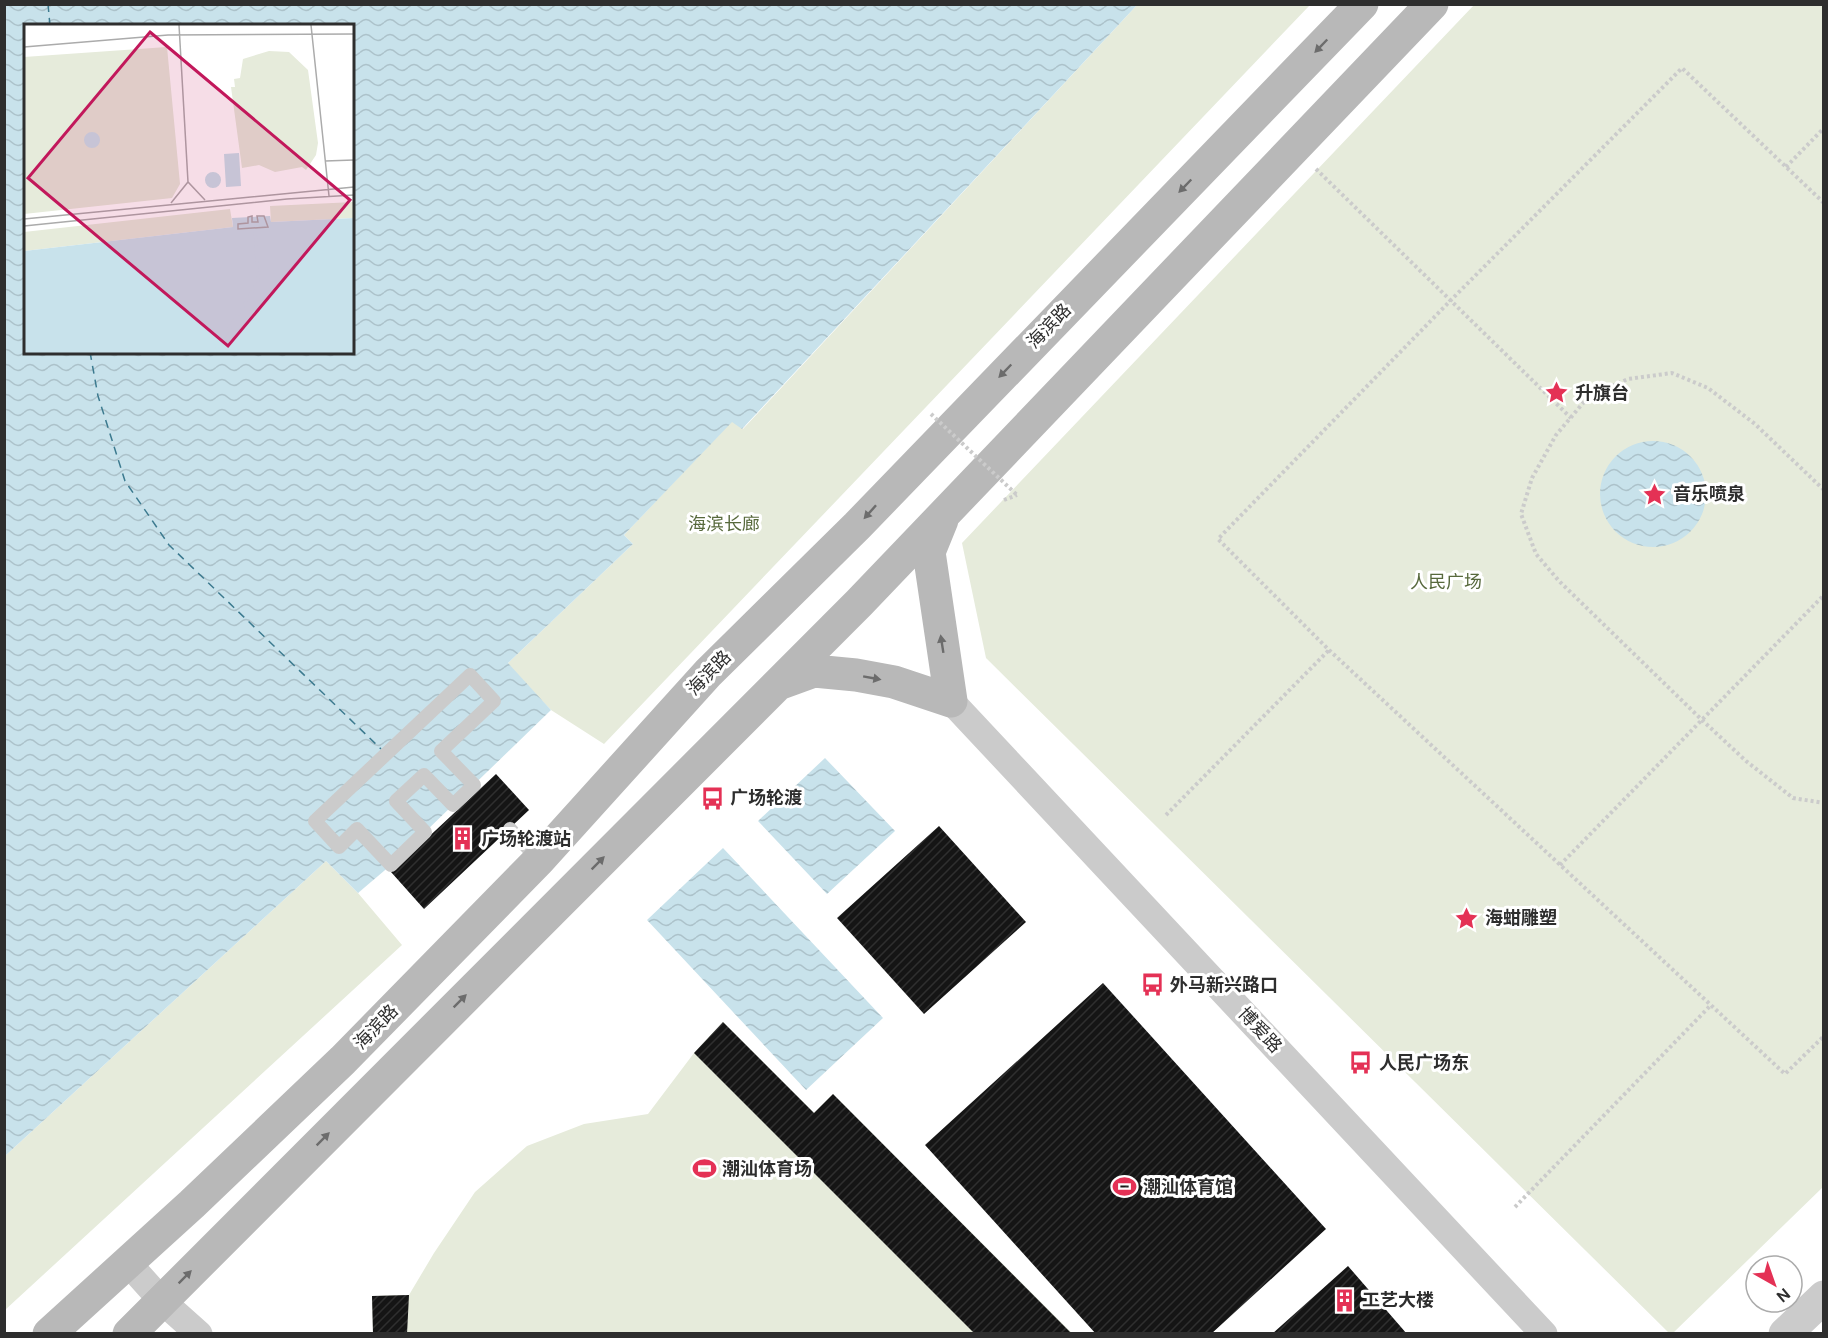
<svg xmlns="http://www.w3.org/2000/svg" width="1828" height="1338" font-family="'DM Sans','Noto Sans SC',sans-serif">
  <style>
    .park { fill: #e6ebdb }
    .water { fill: url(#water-waves); fill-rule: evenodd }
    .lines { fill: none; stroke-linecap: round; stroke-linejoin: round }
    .ferry { stroke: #3c7a8f; stroke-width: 1.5; stroke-dasharray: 8 6; stroke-linecap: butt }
    .building { fill: url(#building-hatch) }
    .path { stroke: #cbcbcb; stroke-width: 4; stroke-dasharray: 3 3; stroke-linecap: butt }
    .service { stroke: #cbcbcb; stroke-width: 14 }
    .minor { stroke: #cbcbcb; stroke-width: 27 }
    .tertiary { stroke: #cbcbcb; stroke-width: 33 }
    .secondary { stroke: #b8b8b8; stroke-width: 33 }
    .path-bridge { stroke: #cbcbcb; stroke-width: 4; stroke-dasharray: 3 3; stroke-linecap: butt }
    .oneway { fill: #6c6c6c }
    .labels { text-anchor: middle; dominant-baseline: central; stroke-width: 6; stroke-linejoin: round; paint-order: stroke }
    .street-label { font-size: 18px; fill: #2e2e2e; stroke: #fff }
    .poi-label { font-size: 18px; font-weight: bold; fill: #2e2e2e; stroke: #fff; text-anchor: start }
    .park-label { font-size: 18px; fill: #57693c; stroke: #fff }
    .inset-river { fill: none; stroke: #c8e2eb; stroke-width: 3 }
    .inset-road { fill: none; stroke: #ababab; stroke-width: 1.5 }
    .view { fill: #c2185b; fill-opacity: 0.15; stroke: #c2185b; stroke-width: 3 }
    .inset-edge { fill: none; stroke: #2e2e2e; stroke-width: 3 }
  </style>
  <defs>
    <pattern id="water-waves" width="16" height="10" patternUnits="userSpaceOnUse" patternTransform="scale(1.5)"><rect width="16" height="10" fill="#c8e2eb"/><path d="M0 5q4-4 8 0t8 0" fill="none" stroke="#acc2ca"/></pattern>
    <pattern id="building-hatch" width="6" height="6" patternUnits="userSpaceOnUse" patternTransform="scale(1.5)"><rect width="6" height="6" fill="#151515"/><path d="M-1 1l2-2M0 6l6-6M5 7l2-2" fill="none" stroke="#2f2f2f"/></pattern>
  </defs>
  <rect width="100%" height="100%" fill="#fff"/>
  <!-- park -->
  <path class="park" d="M 1137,5 L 1310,5 L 604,744 L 551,710 L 507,664 L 633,544 L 624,535 L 732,421 L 743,429 Z
    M 1474,5 L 1823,5 L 1823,1187 L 1673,1333 L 1669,1333 L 986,658 L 962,543 Z
    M 326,861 L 358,893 L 402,945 L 5,1310 L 5,1156 Z
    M 723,1022 L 814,1113 L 833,1094 L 1072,1333 L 373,1333 L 372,1296 L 409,1295 L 434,1253 L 475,1192 L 527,1146 L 584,1124 L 648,1114 L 694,1053 Z"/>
  <!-- water -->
  <path class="water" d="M 5,5 L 1137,5 L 742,429 L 732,422 L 624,535 L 633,544 L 508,663 L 551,710 L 391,865 L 358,893 L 326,861 L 5,1156 ZM 26,26 L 352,26 L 352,352 L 26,352 Z
    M1600 494a53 53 0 1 1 106 0a53 53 0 1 1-106 0Z
    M 825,758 L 895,831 L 827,894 L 758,821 Z
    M 723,848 L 883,1018 L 806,1090 L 647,920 Z"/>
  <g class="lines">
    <!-- ferry -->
    <path class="ferry" d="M 48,4 L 50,26
      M 90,352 L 98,396 L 125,481 L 169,545 L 381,749"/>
  </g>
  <!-- building -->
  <path class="building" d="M 496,774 L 529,810 L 424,909 L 391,872 Z
    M 939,826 L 1026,922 L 924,1014 L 837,918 Z
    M 1103,983 L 1326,1229 L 1211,1334 L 1096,1334 L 925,1145 Z
    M 723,1022 L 814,1113 L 833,1094 L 1072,1334 L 975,1334 L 694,1053 Z
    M 1348,1266 L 1407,1334 L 1272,1334 Z
    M 409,1295 L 407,1334 L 373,1334 L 372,1296 Z"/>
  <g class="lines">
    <!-- path -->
    <path class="path" d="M 1786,167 L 1824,128
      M 1316,169 L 1571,418
      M 1824,203 L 1682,68 L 1452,299 L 1218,539 L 1329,650 L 1785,1074 L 1824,1036
      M 1824,490 L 1755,424 L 1708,388 L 1672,373 L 1628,379 L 1589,396 L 1556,435 L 1532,478 L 1521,514 L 1536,554 L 1559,581 L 1702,720 L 1746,761 L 1793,798 L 1824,803
      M 1004,500 L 1017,495
      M 1166,815 L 1329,650
      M 1560,865 L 1824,595
      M 1515,1207 L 1711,1005"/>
    <!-- service -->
    <path class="service" d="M 470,675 L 494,701 L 441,751 L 474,785 L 453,805 L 424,775 L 396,801 L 425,832 L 391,865 L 357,829 L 339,847 L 315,821 Z
      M 510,829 L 539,860"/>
    <!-- minor -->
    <path class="minor" d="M 951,701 L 1544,1334
      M 128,1263 L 162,1301 L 199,1334"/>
    <!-- tertiary -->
    <path class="tertiary" d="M 1785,1334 L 1824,1297"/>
    <!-- secondary -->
    <path class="secondary" d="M 781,683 L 814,671 L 856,675 L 894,682 L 951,701 L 929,552 L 942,520
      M 49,1334 L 192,1204 L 343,1060 L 539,860 L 708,673 L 857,526 L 1362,4
      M 129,1334 L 859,603 L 1432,4"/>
    <!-- path-bridge -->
    <path class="path-bridge" d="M 931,414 L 1017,495"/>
  </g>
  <!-- one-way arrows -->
  <defs><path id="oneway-solid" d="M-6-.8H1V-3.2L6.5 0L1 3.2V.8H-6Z" transform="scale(1.5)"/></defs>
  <g class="oneway">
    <use href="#oneway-solid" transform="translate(1321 46) rotate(134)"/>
    <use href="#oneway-solid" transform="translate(1185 186) rotate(134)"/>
    <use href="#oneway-solid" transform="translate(1005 371) rotate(134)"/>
    <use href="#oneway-solid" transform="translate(870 512) rotate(132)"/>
    <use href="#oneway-solid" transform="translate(942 644) rotate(-99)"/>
    <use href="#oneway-solid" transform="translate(872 678) rotate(10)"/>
    <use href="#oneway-solid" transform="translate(598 863) rotate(-45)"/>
    <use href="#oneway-solid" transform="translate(460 1001) rotate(-45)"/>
    <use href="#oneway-solid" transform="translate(323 1139) rotate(-45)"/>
    <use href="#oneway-solid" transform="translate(185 1277) rotate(-45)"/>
  </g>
  <!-- icons -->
  <defs>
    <symbol id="sight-bare" viewBox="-9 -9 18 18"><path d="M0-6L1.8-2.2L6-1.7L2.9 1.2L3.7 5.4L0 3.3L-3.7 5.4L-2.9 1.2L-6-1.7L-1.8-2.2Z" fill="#e43155" stroke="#fff" stroke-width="2.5" paint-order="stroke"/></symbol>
    <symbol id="bus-bare" viewBox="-9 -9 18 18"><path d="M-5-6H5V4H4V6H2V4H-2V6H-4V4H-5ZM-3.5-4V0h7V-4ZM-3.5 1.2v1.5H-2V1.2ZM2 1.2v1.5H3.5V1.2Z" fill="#e43155" stroke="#fff" stroke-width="2.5" paint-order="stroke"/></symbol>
    <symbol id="building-bare" viewBox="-9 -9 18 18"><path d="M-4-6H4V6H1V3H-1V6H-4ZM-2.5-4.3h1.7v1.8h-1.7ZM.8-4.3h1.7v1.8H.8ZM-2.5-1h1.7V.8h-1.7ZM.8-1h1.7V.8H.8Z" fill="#e43155" stroke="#fff" stroke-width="2.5" paint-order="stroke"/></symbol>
    <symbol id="stadium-bare" viewBox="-9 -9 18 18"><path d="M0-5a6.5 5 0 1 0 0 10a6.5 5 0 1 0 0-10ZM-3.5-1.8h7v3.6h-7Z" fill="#e43155" stroke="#fff" stroke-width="2.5" paint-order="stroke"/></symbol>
  </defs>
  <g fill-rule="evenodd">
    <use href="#sight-bare" x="1540" y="376" width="33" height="33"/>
    <use href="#sight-bare" x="1638" y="478" width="33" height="33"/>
    <use href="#bus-bare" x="696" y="782" width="33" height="33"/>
    <use href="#building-bare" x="446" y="822" width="33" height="33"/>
    <use href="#sight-bare" x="1450" y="902" width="33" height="33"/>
    <use href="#bus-bare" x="1136" y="968" width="33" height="33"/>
    <use href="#bus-bare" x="1344" y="1046" width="33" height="33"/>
    <use href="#stadium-bare" x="688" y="1152" width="33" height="33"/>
    <use href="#stadium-bare" x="1108" y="1170" width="33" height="33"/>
    <use href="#building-bare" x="1328" y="1284" width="33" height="33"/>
  </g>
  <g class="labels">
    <!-- street labels -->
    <g class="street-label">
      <text transform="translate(1049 326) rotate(-46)">海滨路</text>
      <text transform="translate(709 673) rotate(-46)">海滨路</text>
      <text transform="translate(376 1027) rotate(-46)">海滨路</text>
      <text transform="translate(1260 1030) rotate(47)">博爱路</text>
    </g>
    <!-- poi labels -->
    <g class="poi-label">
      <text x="1575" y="393">升旗台</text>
      <text x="1673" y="494">音乐喷泉</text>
      <text x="730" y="798">广场轮渡</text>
      <text x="481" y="839">广场轮渡站</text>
      <text x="1485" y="918">海蚶雕塑</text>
      <text x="1170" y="985">外马新兴路口</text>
      <text x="1379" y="1063">人民广场东</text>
      <text x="722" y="1169">潮汕体育场</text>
      <text x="1143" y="1187">潮汕体育馆</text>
      <text x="1362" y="1300">工艺大楼</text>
    </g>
    <!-- park labels -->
    <g class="park-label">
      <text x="724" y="524">海滨长廊</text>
      <text x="1446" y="582">人民广场</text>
    </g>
  </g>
  <!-- overview -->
  <g transform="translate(24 24)">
    <rect width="330" height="330" fill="#fff"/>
    <path d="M 143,23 L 156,160 L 148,174 L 0,190 L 0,33 ZM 245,27 L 265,28 L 284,46 L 294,119 L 292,131 L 282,146 L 278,143 L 251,148 L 235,141 L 218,144 L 207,63 L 211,63 L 210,55 L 216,54 L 219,35 ZM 330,178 L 330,194 L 247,198 L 246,182 ZM 206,185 L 209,203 L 0,227 L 0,208 Z" fill="#e6ebdb"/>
    <path d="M60 116a8 8 0 1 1 16 0a8 8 0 1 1-16 0ZM 215,129 L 217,162 L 202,163 L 200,130 ZM181 156a8 8 0 1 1 16 0a8 8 0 1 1-16 0ZM 246,192 L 247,198 L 330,194 L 330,329 L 0,329 L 0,227 L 209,203 L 208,194 Z" fill="#c8e2eb"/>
    <path class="inset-river" d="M 190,329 L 234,258 L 231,205"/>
    <path class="inset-road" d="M 155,1 L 164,158M 287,1 L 305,172M 0,23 L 144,11 L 330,10M 301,137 L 330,136M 147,179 L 164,158 L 181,176M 228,192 L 228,198 L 234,198 L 233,192 L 240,192 L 244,203 L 214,205 L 214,200 L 224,199 L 224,193 ZM 0,195 L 330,163M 0,202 L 263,175 L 330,171"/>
    <path class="view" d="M 126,8 L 326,176 L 204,322 L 4,154 Z"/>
    <rect width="330" height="330" class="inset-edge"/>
  </g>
  <!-- border -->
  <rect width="1828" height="1338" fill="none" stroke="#2e2e2e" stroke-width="12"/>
  <!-- north arrow -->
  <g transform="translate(1774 1284) rotate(140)"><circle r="28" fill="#ffffff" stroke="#ababab" stroke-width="1.5"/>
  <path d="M0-4.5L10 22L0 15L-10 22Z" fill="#e43155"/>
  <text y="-9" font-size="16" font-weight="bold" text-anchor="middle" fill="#2e2e2e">N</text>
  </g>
</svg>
